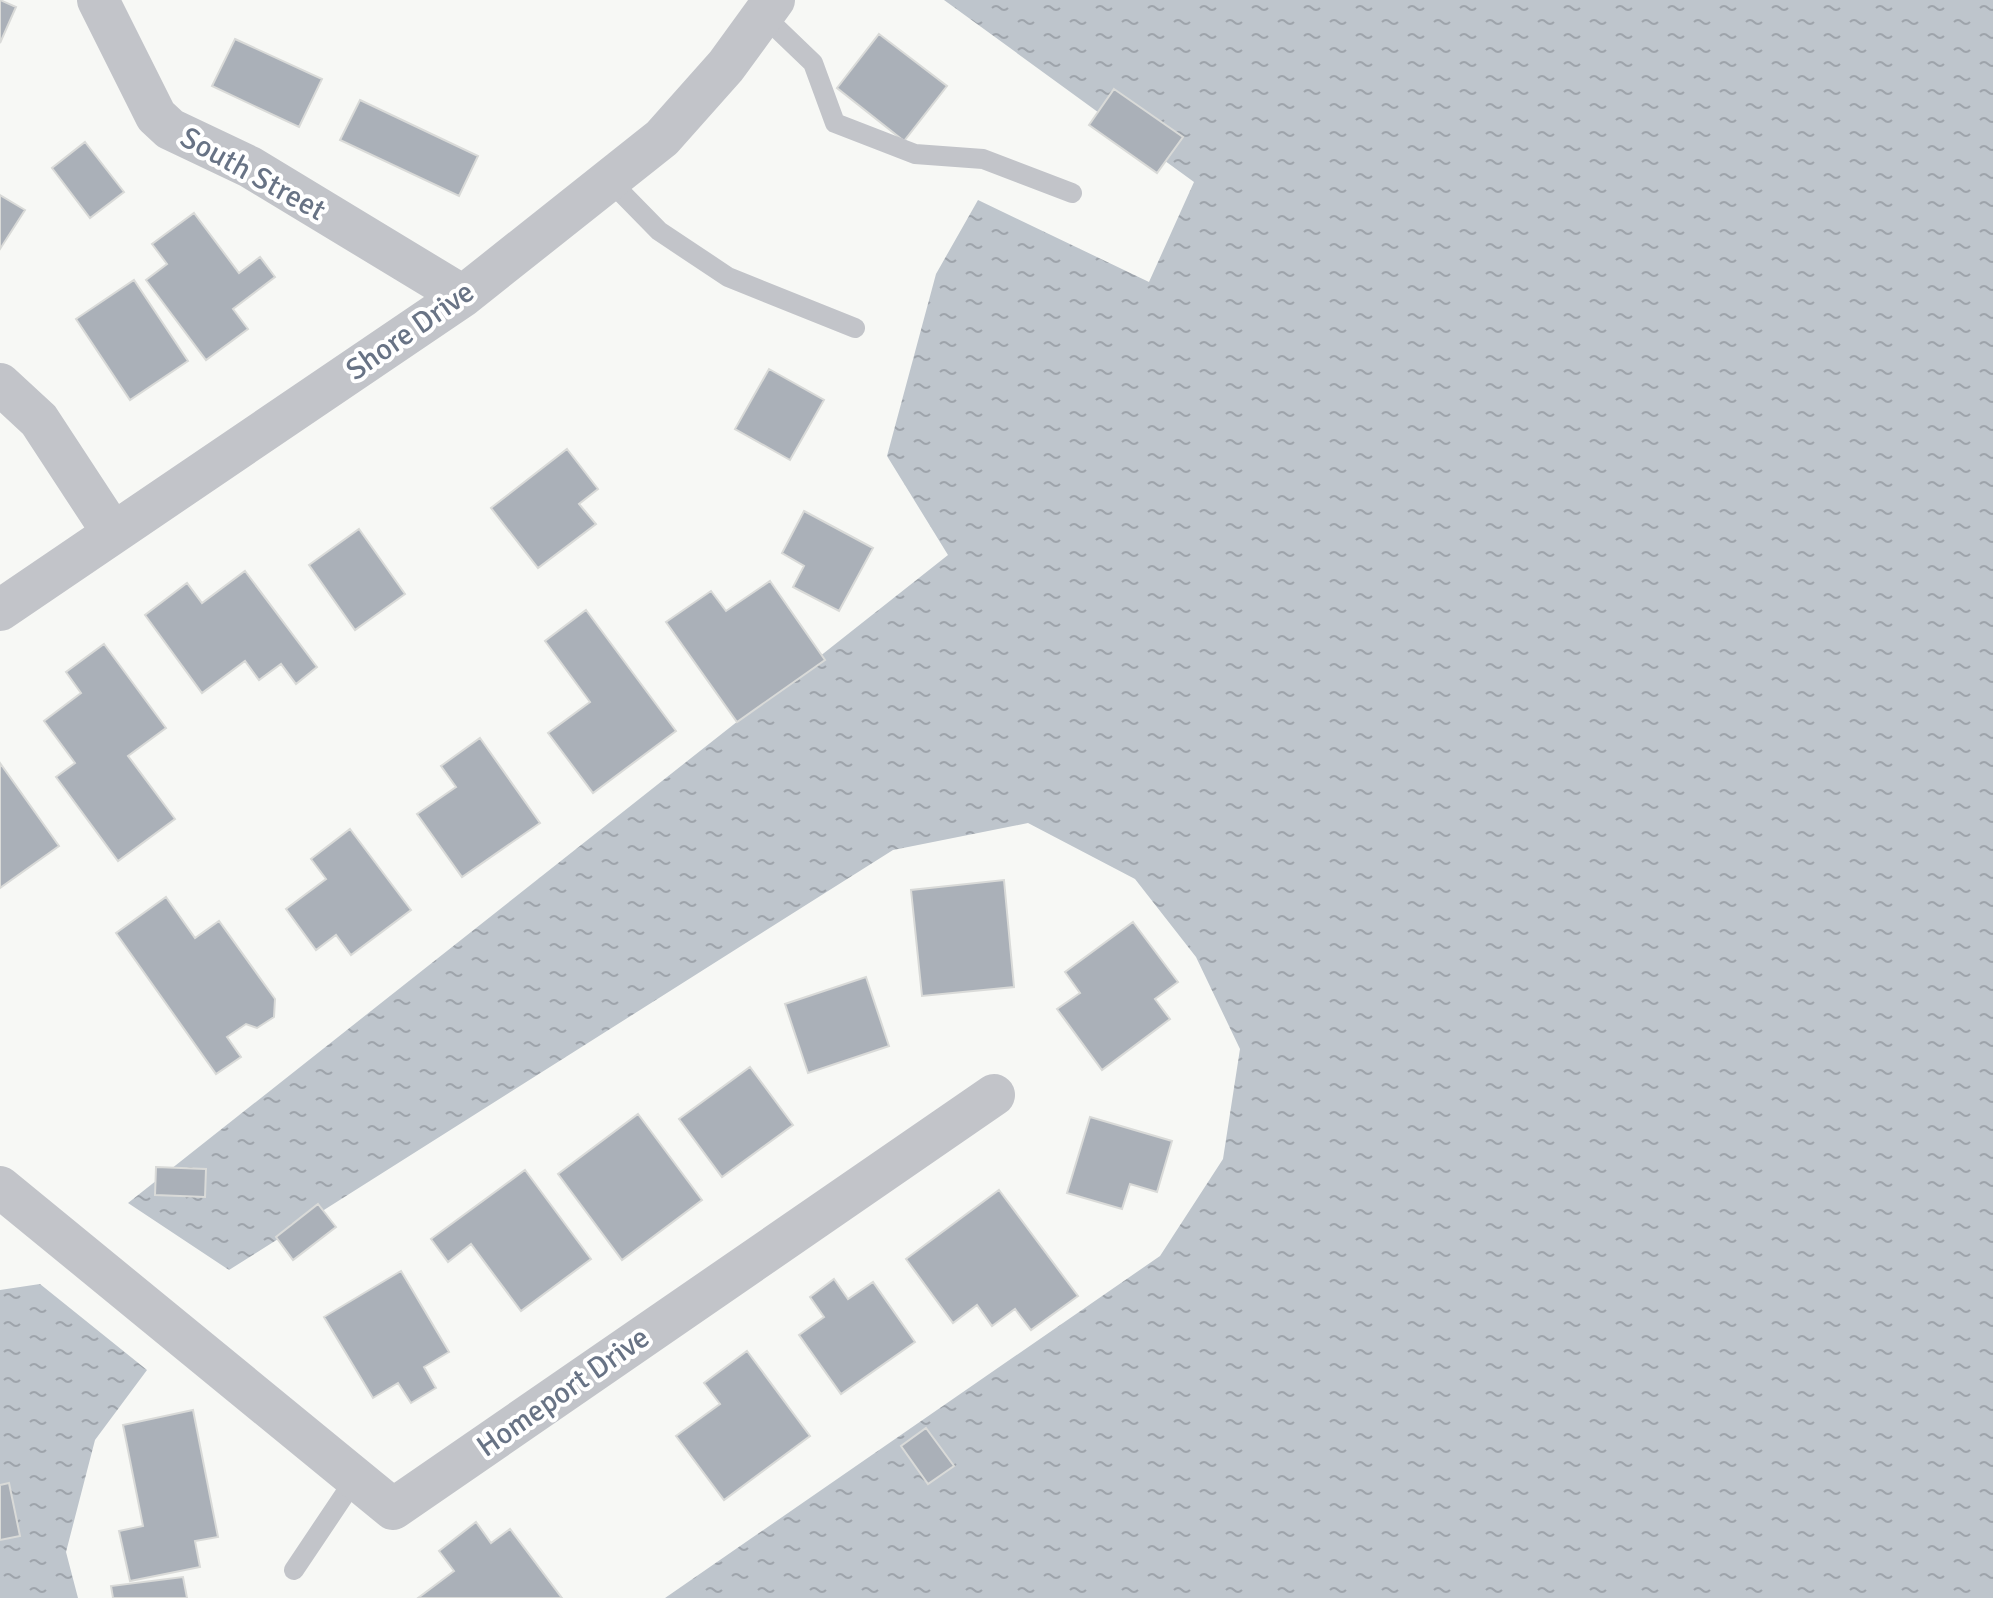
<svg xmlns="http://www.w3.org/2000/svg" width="1993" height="1598" font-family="Signika,sans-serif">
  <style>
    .water { fill: url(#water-ripples) }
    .building { fill: #aab0b8; stroke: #d9dad8; stroke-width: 2 }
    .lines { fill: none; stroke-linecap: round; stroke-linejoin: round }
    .lane { stroke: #c2c4c9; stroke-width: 20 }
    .street { stroke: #c2c4c9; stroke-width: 42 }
    .labels { text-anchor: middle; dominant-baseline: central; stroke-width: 8; stroke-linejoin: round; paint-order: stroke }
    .street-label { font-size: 30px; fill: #687385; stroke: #fff }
  </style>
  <defs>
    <pattern id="water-ripples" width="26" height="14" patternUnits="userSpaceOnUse" patternTransform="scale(2)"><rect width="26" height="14" fill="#bec5cc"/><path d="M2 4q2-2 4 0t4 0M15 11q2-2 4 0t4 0" fill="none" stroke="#9ea4ab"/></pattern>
  </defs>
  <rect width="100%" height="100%" fill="#f7f8f5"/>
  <!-- water -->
  <path class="water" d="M 944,0 L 1993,0 L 1993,1598 L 665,1598 L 1160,1256 L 1223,1159 L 1240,1049 L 1196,957 L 1135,879 L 1028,823 L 893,850 L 229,1270 L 128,1203 L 948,555 L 887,456 L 936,274 L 978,200 L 1149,282 L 1194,182 Z
    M 40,1284 L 147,1370 L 95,1440 L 66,1552 L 78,1598 L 0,1598 L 0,1290 Z"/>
  <!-- building -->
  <path class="building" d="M 0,0 L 16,7 L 0,43 Z
    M 879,34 L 947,86 L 904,141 L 837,88 Z
    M 235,39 L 322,79 L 299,127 L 212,86 Z
    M 1114,89 L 1183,137 L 1157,173 L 1089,125 Z
    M 360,100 L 478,156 L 459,196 L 340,140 Z
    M 85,142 L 124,192 L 90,218 L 52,168 Z
    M 0,195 L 25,210 L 0,249 Z
    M 194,213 L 239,273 L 260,257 L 275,277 L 233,309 L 248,329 L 206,360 L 146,280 L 167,264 L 152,244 Z
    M 134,280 L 188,361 L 130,400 L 76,319 Z
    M 769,369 L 824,400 L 790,460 L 735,429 Z
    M 567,449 L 598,489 L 579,504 L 596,524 L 538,568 L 491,508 Z
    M 804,511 L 873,548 L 839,611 L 793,587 L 804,566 L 782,553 Z
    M 359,529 L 405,594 L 355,630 L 309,565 Z
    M 245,571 L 317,667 L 296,684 L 281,664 L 259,680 L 245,661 L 202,693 L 145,615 L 187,583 L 202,603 Z
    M 770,581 L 825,660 L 737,722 L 666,622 L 711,591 L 726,611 Z
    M 586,610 L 676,731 L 593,793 L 548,733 L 590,702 L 545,641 Z
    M 104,644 L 166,728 L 128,756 L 175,819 L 118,861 L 56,777 L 75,763 L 44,721 L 81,693 L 66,672 Z
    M 480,738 L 540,823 L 462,877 L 417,814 L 456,787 L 441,766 Z
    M 0,763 L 59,846 L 0,888 Z
    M 350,829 L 411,910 L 351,955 L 336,935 L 316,950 L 286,909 L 326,879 L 311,859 Z
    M 1004,880 L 1014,987 L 922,996 L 911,890 Z
    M 166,897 L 195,938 L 219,921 L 275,999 L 274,1017 L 257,1028 L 246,1024 L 227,1037 L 241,1057 L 216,1074 L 116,933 Z
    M 1133,922 L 1178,982 L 1155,999 L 1170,1019 L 1102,1070 L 1057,1009 L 1080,993 L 1065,972 Z
    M 866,977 L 889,1046 L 808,1073 L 785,1004 Z
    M 750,1067 L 793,1125 L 722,1177 L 679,1119 Z
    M 638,1114 L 702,1200 L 622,1260 L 558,1174 Z
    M 1090,1117 L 1172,1141 L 1157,1192 L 1130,1184 L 1122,1209 L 1067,1193 Z
    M 156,1167 L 206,1169 L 205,1197 L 155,1195 Z
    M 525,1170 L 591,1259 L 521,1311 L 471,1244 L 448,1262 L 431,1239 Z
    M 999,1190 L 1078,1296 L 1031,1330 L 1015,1309 L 992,1326 L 977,1305 L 953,1323 L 906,1259 Z
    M 318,1204 L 336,1227 L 293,1260 L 276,1237 Z
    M 401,1271 L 449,1352 L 424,1367 L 436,1388 L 411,1403 L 398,1383 L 373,1398 L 324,1317 Z
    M 834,1279 L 848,1299 L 873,1282 L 915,1342 L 841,1394 L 799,1335 L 824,1317 L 810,1297 Z
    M 747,1351 L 810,1436 L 724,1500 L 676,1436 L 720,1404 L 704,1383 Z
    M 193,1410 L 218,1537 L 195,1541 L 200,1567 L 130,1581 L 119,1531 L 143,1526 L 123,1425 Z
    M 926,1428 L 954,1466 L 928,1484 L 901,1446 Z
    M 9,1483 L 20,1536 L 0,1540 L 0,1485 Z
    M 476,1522 L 491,1543 L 510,1529 L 562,1598 L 418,1598 L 454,1571 L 439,1551 Z
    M 183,1577 L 187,1598 L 113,1598 L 111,1586 Z"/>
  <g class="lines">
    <!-- lane -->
    <path class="lane" d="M 763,15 L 813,63 L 835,123 L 915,154 L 983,159 L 1072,193
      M 609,180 L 659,231 L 728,277 L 855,328
      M 294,1570 L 355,1479"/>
    <!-- street -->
    <path class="street" d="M 98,0 L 156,116 L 170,129 L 250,167 L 463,296
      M 0,384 L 39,420 L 113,533
      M 0,610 L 463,296 L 662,138 L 726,66 L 774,0
      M 0,1187 L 393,1509 L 994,1095"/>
  </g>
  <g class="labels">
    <!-- street labels -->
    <g class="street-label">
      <text transform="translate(253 174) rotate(29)">South Street</text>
      <text transform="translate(410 331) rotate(-35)">Shore Drive</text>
      <text transform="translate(563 1392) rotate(-35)">Homeport Drive</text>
    </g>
  </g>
</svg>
